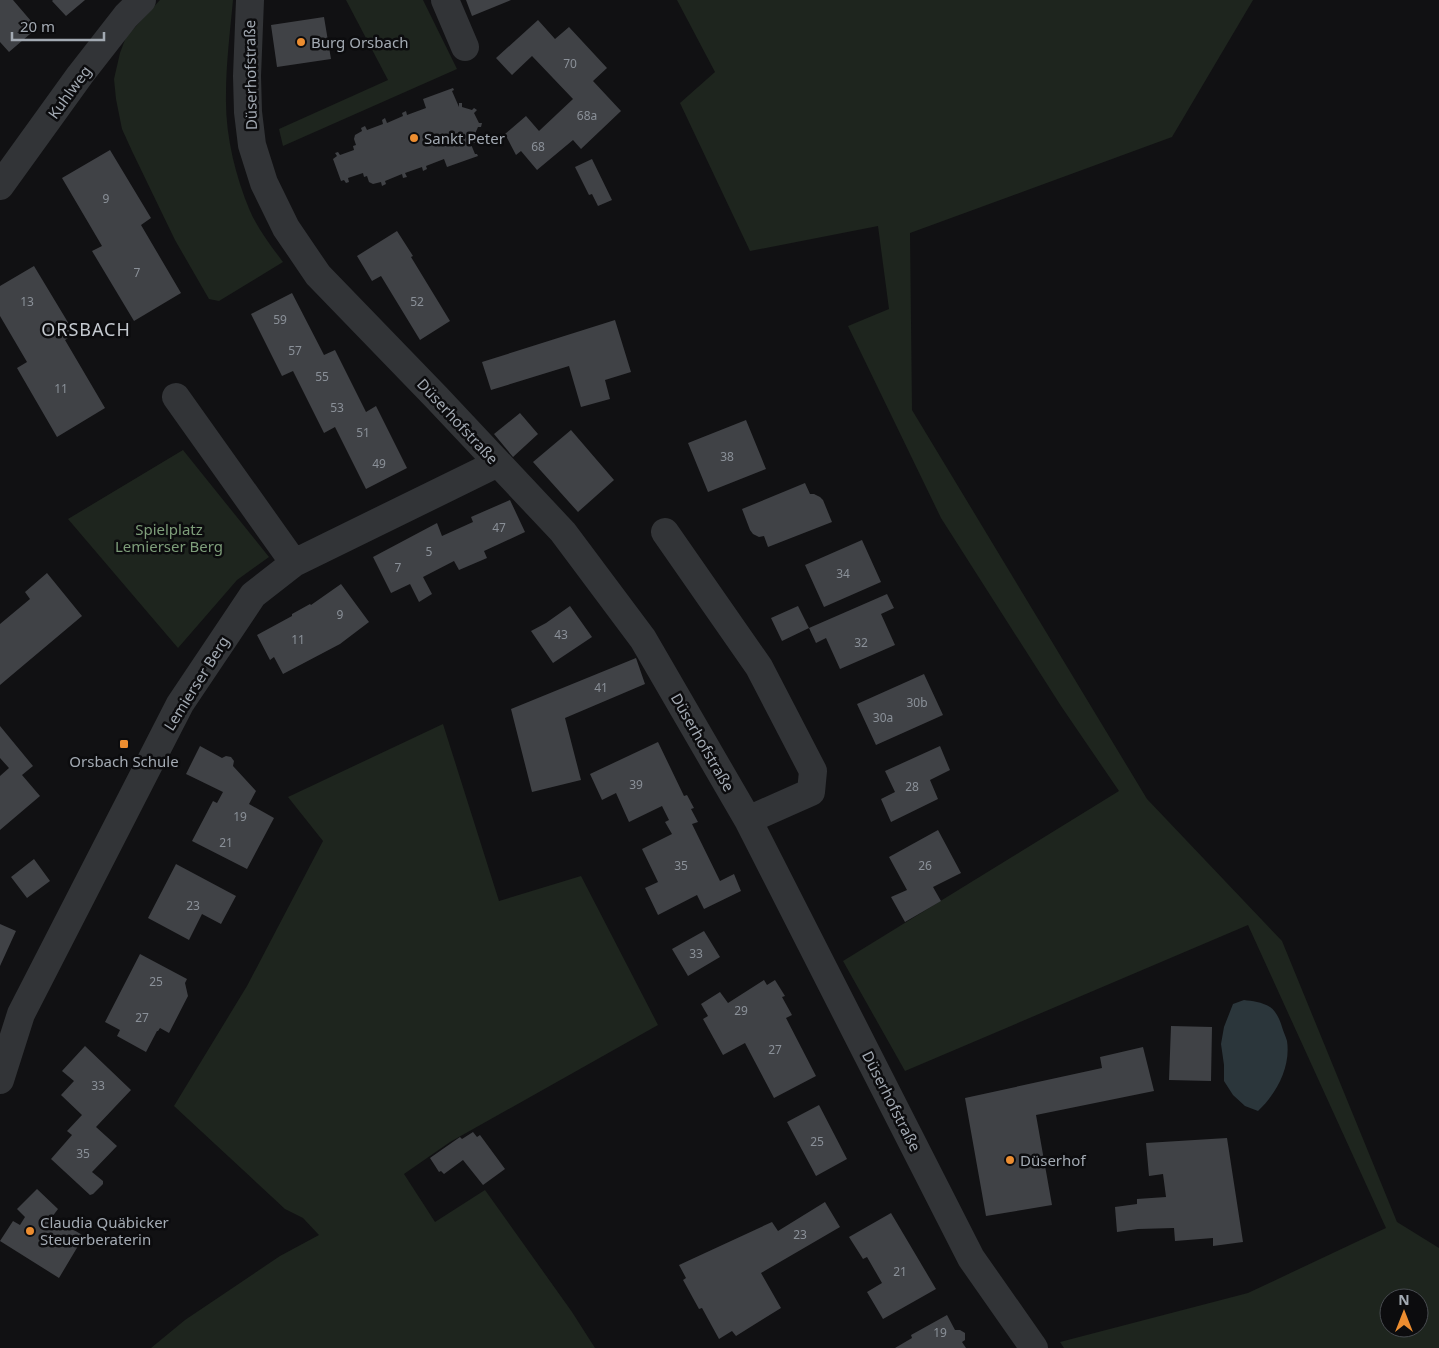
<svg xmlns="http://www.w3.org/2000/svg" width="1439" height="1348" font-family="'Noto Sans',sans-serif">
  <style>
    .green { fill: #1e251e; fill-rule: evenodd }
    .water { fill: #2b363b }
    .building { fill: #404246 }
    .lines { fill: none; stroke-linecap: round; stroke-linejoin: round }
    .minor { stroke: #323437; stroke-width: 28 }
    .poi-dot { fill: #ec8d30; stroke: #0c0c0e; stroke-width: 2 }
    .labels { text-anchor: middle; dominant-baseline: central; stroke-width: 5; stroke-linejoin: round; paint-order: stroke }
    .number-label { font-size: 12px; fill: #8a9098 }
    .poi-label { font-size: 15px; fill: #a3aab3; stroke: #0c0c0e; text-anchor: start }
    .street-label { font-size: 15px; fill: #a3aab3; stroke: #0c0c0e }
    .park-label { font-size: 15px; fill: #7e9e7a; stroke: #0c0c0e }
    .quarter-label { font-size: 18px; letter-spacing: 1px; fill: #c4c9cf; stroke: #0c0c0e }
  </style>
  <rect width="100%" height="100%" fill="#111113"/>
  <!-- green -->
  <path class="green" d="M 160,0 L 233,0 C 230,32 226,64 226,95 C 225,134 235,175 250,211 C 258,229 271,246 283,262 L 219,301 L 209,299 L 175,240 L 132,151 L 122,129 L 116,99 L 114,79 L 120,53 L 126,37 Z
    M 346,0 L 423,0 L 457,69 L 283,146 L 279,129 L 388,80 Z
    M 677,0 L 1253,0 L 1172,137 L 910,233 L 912,410 L 1147,799 L 1282,941 L 1397,1222 L 1439,1248 L 1439,1348 L 1064,1348 L 1060,1342 L 1248,1293 L 1386,1228 L 1248,925 L 905,1071 L 843,961 L 1119,791 L 1061,706 L 941,518 L 848,326 L 889,309 L 878,226 L 750,251 L 680,103 L 715,72 ZM 1389,1298 L 1419,1298 L 1419,1328 L 1389,1328 Z
    M 183,450 L 269,557 L 237,580 L 178,648 L 68,519 Z
    M 443,724 L 499,901 L 581,876 L 658,1025 L 450,1142 L 404,1174 L 435,1222 L 485,1190 L 572,1312 L 595,1348 L 151,1348 L 185,1320 L 280,1256 L 319,1235 L 303,1218 L 285,1209 L 174,1106 L 247,986 L 323,841 L 288,797 Z"/>
  <!-- water -->
  <path class="water" d="M 1244,1000 C 1252,1001 1262,1002 1270,1007 C 1276,1011 1280,1020 1282,1027 C 1283,1031 1286,1037 1287,1041 C 1291,1067 1276,1094 1258,1111 L 1245,1106 L 1233,1095 L 1224,1081 L 1224,1065 L 1221,1044 L 1224,1027 L 1233,1004 Z"/>
  <!-- building -->
  <path class="building" d="M 0,0 L 13,0 L 37,28 L 9,52 L 0,42 Z
    M 53,0 L 85,0 L 66,16 L 52,1 Z
    M 466,0 L 511,0 L 472,16 Z
    M 324,17 L 331,59 L 277,67 L 271,25 Z
    M 538,20 L 555,39 L 569,27 L 607,68 L 593,81 L 621,111 L 581,149 L 573,140 L 537,170 L 521,151 L 516,155 L 505,134 L 526,116 L 539,131 L 573,99 L 532,56 L 512,75 L 496,58 Z
    M 453,88 L 454,90 L 452,91 L 459,107 L 459,103 L 462,103 L 462,107 L 472,110 L 474,108 L 477,110 L 474,113 L 479,123 L 482,123 L 481,127 L 478,127 L 474,136 L 477,141 L 474,143 L 471,139 L 470,142 L 475,154 L 477,154 L 478,156 L 447,167 L 444,159 L 426,166 L 427,169 L 423,171 L 422,167 L 405,173 L 407,177 L 403,178 L 402,174 L 385,181 L 386,184 L 382,186 L 381,182 L 373,184 L 369,182 L 367,176 L 364,177 L 363,173 L 348,178 L 349,182 L 346,183 L 344,180 L 341,181 L 333,159 L 337,156 L 335,153 L 338,152 L 340,155 L 354,150 L 353,146 L 356,145 L 354,139 L 355,135 L 362,131 L 361,128 L 365,126 L 367,130 L 383,124 L 382,120 L 385,118 L 387,123 L 403,116 L 402,113 L 406,111 L 407,115 L 426,108 L 423,99 Z
    M 110,150 L 151,218 L 141,225 L 181,293 L 134,321 L 92,251 L 102,246 L 62,178 Z
    M 592,159 L 612,200 L 598,206 L 592,194 L 589,195 L 575,167 Z
    M 397,231 L 413,256 L 411,257 L 450,321 L 420,340 L 381,276 L 372,281 L 357,256 Z
    M 34,266 L 75,334 L 65,340 L 105,408 L 57,437 L 17,368 L 27,362 L 0,316 L 0,286 Z
    M 292,293 L 324,355 L 335,350 L 366,412 L 376,406 L 407,468 L 366,489 L 335,427 L 324,433 L 293,371 L 282,376 L 251,314 Z
    M 615,320 L 631,372 L 605,380 L 610,399 L 581,407 L 569,366 L 491,390 L 482,362 Z
    M 520,413 L 538,434 L 513,457 L 494,434 Z
    M 746,420 L 766,469 L 708,492 L 688,443 Z
    M 571,430 L 614,480 L 578,512 L 533,462 Z
    M 805,483 L 810,494 L 814,494 L 820,497 L 823,500 L 832,522 L 768,547 L 764,536 L 759,537 L 753,534 L 750,530 L 742,509 Z
    M 510,500 L 525,532 L 484,551 L 487,558 L 459,570 L 454,561 L 423,577 L 432,594 L 419,602 L 410,584 L 391,593 L 373,557 L 437,523 L 442,536 L 473,522 L 471,517 Z
    M 862,540 L 881,582 L 824,607 L 805,565 Z
    M 47,573 L 82,616 L 0,685 L 0,624 L 30,599 L 25,592 Z
    M 341,584 L 369,622 L 340,644 L 283,674 L 274,657 L 270,660 L 257,635 L 292,616 L 292,614 L 310,604 L 311,605 Z
    M 887,594 L 894,608 L 881,614 L 895,645 L 840,669 L 826,638 L 816,643 L 809,628 Z
    M 570,606 L 592,637 L 553,663 L 531,631 L 546,623 Z
    M 798,606 L 809,628 L 782,641 L 771,618 Z
    M 636,658 L 645,684 L 565,718 L 581,780 L 532,792 L 511,709 Z
    M 924,674 L 943,715 L 876,745 L 857,704 Z
    M 0,726 L 33,766 L 22,775 L 40,796 L 0,830 L 0,776 L 9,768 L 0,758 Z
    M 658,742 L 684,796 L 687,795 L 694,808 L 691,809 L 698,822 L 692,824 L 720,881 L 734,874 L 741,891 L 704,909 L 697,895 L 658,915 L 645,888 L 658,882 L 642,849 L 672,834 L 665,822 L 669,820 L 662,806 L 629,822 L 616,793 L 602,800 L 590,774 Z
    M 200,746 L 222,758 L 226,756 L 231,757 L 234,761 L 233,766 L 256,791 L 249,804 L 274,818 L 247,869 L 192,841 L 213,801 L 217,803 L 223,792 L 186,774 Z
    M 940,746 L 950,770 L 930,780 L 938,799 L 891,822 L 881,799 L 895,792 L 885,771 Z
    M 938,830 L 961,873 L 933,887 L 941,901 L 905,922 L 891,897 L 907,890 L 889,857 Z
    M 34,859 L 50,881 L 27,898 L 11,877 Z
    M 176,864 L 236,896 L 221,924 L 202,914 L 189,940 L 148,918 Z
    M 0,924 L 16,931 L 0,966 Z
    M 704,931 L 720,957 L 688,976 L 672,949 Z
    M 140,954 L 187,979 L 185,983 L 188,996 L 169,1033 L 160,1028 L 158,1031 L 157,1031 L 146,1052 L 117,1036 L 120,1030 L 105,1022 Z
    M 764,980 L 767,985 L 775,980 L 785,996 L 782,997 L 792,1015 L 786,1018 L 816,1076 L 774,1098 L 745,1043 L 723,1055 L 703,1019 L 708,1016 L 701,1004 L 720,992 L 728,1003 Z
    M 1171,1026 L 1212,1027 L 1211,1081 L 1169,1080 Z
    M 85,1046 L 131,1090 L 96,1127 L 117,1146 L 92,1172 L 103,1181 L 103,1184 L 93,1194 L 90,1195 L 51,1159 L 72,1135 L 67,1131 L 82,1115 L 61,1095 L 74,1081 L 62,1071 Z
    M 1143,1047 L 1154,1091 L 1036,1115 L 1052,1205 L 986,1216 L 965,1098 L 1102,1068 L 1100,1057 Z
    M 819,1105 L 847,1159 L 816,1176 L 787,1122 Z
    M 473,1132 L 477,1137 L 480,1135 L 505,1169 L 483,1185 L 463,1160 L 444,1174 L 441,1171 L 439,1172 L 430,1158 L 460,1137 L 462,1139 Z
    M 1227,1138 L 1243,1242 L 1213,1246 L 1213,1238 L 1175,1241 L 1174,1228 L 1138,1229 L 1117,1232 L 1115,1207 L 1137,1204 L 1137,1199 L 1166,1197 L 1163,1174 L 1149,1176 L 1146,1143 Z
    M 37,1189 L 58,1209 L 52,1217 L 84,1236 L 59,1278 L 0,1241 L 13,1221 L 20,1225 L 25,1217 L 17,1209 Z
    M 825,1202 L 840,1227 L 761,1273 L 781,1308 L 736,1336 L 732,1331 L 719,1339 L 702,1308 L 699,1309 L 683,1280 L 686,1278 L 679,1265 L 772,1222 L 778,1231 Z
    M 891,1213 L 936,1289 L 883,1319 L 867,1292 L 882,1283 L 867,1257 L 863,1259 L 849,1237 Z
    M 947,1315 L 955,1330 L 960,1330 L 965,1333 L 965,1340 L 962,1342 L 966,1348 L 895,1348 L 912,1338 L 911,1335 Z"/>
  <g class="lines">
    <!-- minor -->
    <path class="minor" d="M 250,0 L 247,76 L 248,112 L 252,145 L 264,183 L 286,228 L 318,275 L 437,398 L 563,532 L 643,639 L 748,820 L 971,1258 L 1034,1348
      M 445,0 L 465,47
      M 0,186 L 80,75 L 126,16 L 142,0
      M 176,397 L 294,563
      M 665,532 L 759,667 L 813,771 L 811,792 L 748,820
      M 0,1080 L 21,1014 L 180,704 L 253,595 L 294,563 L 498,463"/>
  </g>
  <!-- markers -->
  <g class="poi-dot">
    <circle cx="301" cy="42" r="5"/>
    <circle cx="414" cy="138" r="5"/>
    <rect x="119" y="739" width="10" height="10" rx="2.5"/>
    <circle cx="1010" cy="1160" r="5"/>
    <circle cx="30" cy="1231" r="5"/>
  </g>
  <g class="labels">
    <!-- number labels -->
    <g class="number-label">
      <text x="570" y="63">70</text>
      <text x="587" y="115">68a</text>
      <text x="538" y="146">68</text>
      <text x="106" y="198">9</text>
      <text x="137" y="272">7</text>
      <text x="27" y="301">13</text>
      <text x="417" y="301">52</text>
      <text x="280" y="319">59</text>
      <text x="295" y="350">57</text>
      <text x="322" y="376">55</text>
      <text x="61" y="388">11</text>
      <text x="337" y="407">53</text>
      <text x="363" y="432">51</text>
      <text x="727" y="456">38</text>
      <text x="379" y="463">49</text>
      <text x="499" y="527">47</text>
      <text x="429" y="551">5</text>
      <text x="398" y="567">7</text>
      <text x="843" y="573">34</text>
      <text x="340" y="614">9</text>
      <text x="561" y="634">43</text>
      <text x="298" y="639">11</text>
      <text x="861" y="642">32</text>
      <text x="601" y="687">41</text>
      <text x="917" y="702">30b</text>
      <text x="883" y="717">30a</text>
      <text x="636" y="784">39</text>
      <text x="912" y="786">28</text>
      <text x="240" y="816">19</text>
      <text x="226" y="842">21</text>
      <text x="681" y="865">35</text>
      <text x="925" y="865">26</text>
      <text x="193" y="905">23</text>
      <text x="696" y="953">33</text>
      <text x="156" y="981">25</text>
      <text x="741" y="1010">29</text>
      <text x="142" y="1017">27</text>
      <text x="775" y="1049">27</text>
      <text x="98" y="1085">33</text>
      <text x="817" y="1141">25</text>
      <text x="83" y="1153">35</text>
      <text x="800" y="1234">23</text>
      <text x="900" y="1271">21</text>
      <text x="940" y="1332">19</text>
    </g>
    <!-- poi labels -->
    <g class="poi-label">
      <text x="311" y="42">Burg Orsbach</text>
      <text x="424" y="138">Sankt Peter</text>
      <text x="124" y="761" text-anchor="middle">Orsbach Schule</text>
      <text x="1020" y="1160">Düserhof</text>
      <text x="40" y="1222">Claudia Quäbicker<tspan x="40" dy="17">Steuerberaterin</tspan></text>
    </g>
    <!-- street labels -->
    <g class="street-label">
      <text transform="translate(250 75) rotate(-91)">Düserhofstraße</text>
      <text transform="translate(69 92) rotate(-54)">Kuhlweg</text>
      <text transform="translate(458 421) rotate(47)">Düserhofstraße</text>
      <text transform="translate(196 683) rotate(-58)">Lemierser Berg</text>
      <text transform="translate(703 742) rotate(60)">Düserhofstraße</text>
      <text transform="translate(892 1101) rotate(63)">Düserhofstraße</text>
    </g>
    <!-- park labels -->
    <g class="park-label">
      <text x="169" y="529">Spielplatz<tspan x="169" dy="17">Lemierser Berg</tspan></text>
    </g>
    <!-- quarter labels -->
    <g class="quarter-label">
      <text x="86" y="329">ORSBACH</text>
    </g>
  </g>
  <!-- north arrow -->
  <g transform="translate(1404 1313)"><circle r="24" fill="#0c0c0e" stroke="#484b50"/>
  <path d="M0-4L9 19L0 12L-9 19Z" fill="#ec8d30"/>
  <text y="-8" font-size="14" font-weight="bold" text-anchor="middle" fill="#a3aab3">N</text>
  </g>
  <!-- scale -->
  <path d="M12 32v8h92v-8" fill="none" stroke="#a3aab3" stroke-width="2.5"/>
  <text x="20" y="32" font-size="15" fill="#a3aab3" stroke="#0c0c0e" stroke-width="4" paint-order="stroke">20 m</text>
</svg>
